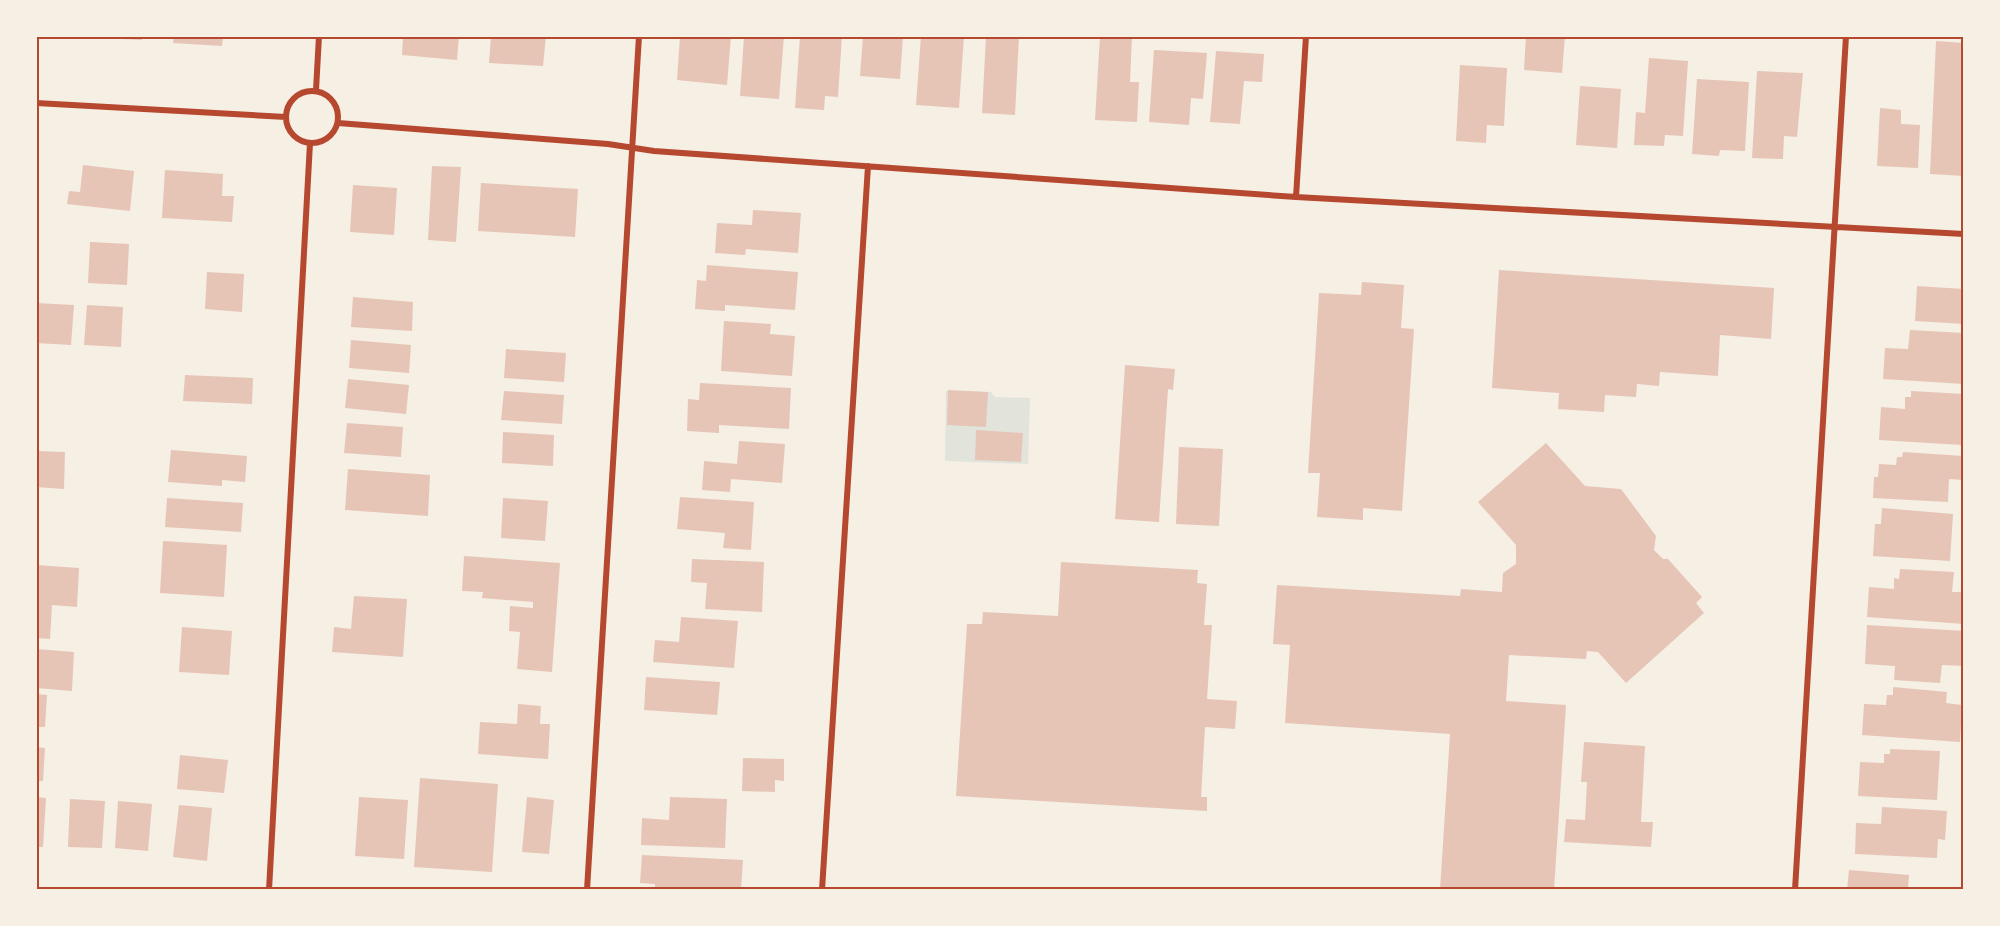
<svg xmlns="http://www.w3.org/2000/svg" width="2000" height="926" font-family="'Exo 2',sans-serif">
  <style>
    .green { fill: #e2e4dc }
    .building { fill: #e6c5b7 }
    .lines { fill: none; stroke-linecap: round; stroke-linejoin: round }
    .minor { stroke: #b5482f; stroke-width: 6 }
    .neatline { fill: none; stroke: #b5482f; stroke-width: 2 }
  </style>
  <rect width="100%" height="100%" fill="#f6efe4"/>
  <!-- green -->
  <path class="green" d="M 946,391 L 991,392 L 995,397 L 1030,398 L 1028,464 L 945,461 Z"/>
  <!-- building -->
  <path class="building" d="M 100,36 L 142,36 L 142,40 L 100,38 Z
    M 174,36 L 223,36 L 222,46 L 173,43 Z
    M 403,36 L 459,36 L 457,60 L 402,55 Z
    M 491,36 L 546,36 L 543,66 L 489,63 Z
    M 680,36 L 731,36 L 727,85 L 677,80 Z
    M 744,36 L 784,36 L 779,99 L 740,96 Z
    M 800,36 L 842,36 L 838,97 L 825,96 L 824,110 L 795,108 Z
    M 863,36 L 903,36 L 900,79 L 860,76 Z
    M 921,36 L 964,36 L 959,108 L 916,105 Z
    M 986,36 L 1019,36 L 1015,115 L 982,113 Z
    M 1100,36 L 1132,36 L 1130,82 L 1139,82 L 1137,122 L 1095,120 Z
    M 1526,36 L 1565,36 L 1562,73 L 1524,70 Z
    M 1936,41 L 1964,43 L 1964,176 L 1930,174 Z
    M 1154,50 L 1207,53 L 1203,99 L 1191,98 L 1189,125 L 1149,122 Z
    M 1216,51 L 1264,54 L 1262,82 L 1244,81 L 1240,124 L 1210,122 Z
    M 1649,58 L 1688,61 L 1683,136 L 1665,135 L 1664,146 L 1634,145 L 1636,112 L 1645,113 Z
    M 1460,65 L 1507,68 L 1504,126 L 1487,125 L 1486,143 L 1456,141 Z
    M 1757,71 L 1803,73 L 1797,137 L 1784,136 L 1783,159 L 1752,158 Z
    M 1697,79 L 1749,82 L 1745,151 L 1720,150 L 1719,156 L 1692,154 Z
    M 1580,86 L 1621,89 L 1617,148 L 1576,145 Z
    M 1880,108 L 1901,110 L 1901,124 L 1920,125 L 1918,168 L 1877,166 Z
    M 83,165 L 134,171 L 130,211 L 67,204 L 69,191 L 80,192 Z
    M 432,166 L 461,167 L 456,242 L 428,240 Z
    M 165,170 L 223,174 L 222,196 L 234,196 L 232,222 L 162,218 Z
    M 481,183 L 578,189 L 575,237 L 478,231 Z
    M 353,185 L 397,188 L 394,235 L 350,232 Z
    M 753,210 L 801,213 L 798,253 L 746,249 L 745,255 L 715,253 L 717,223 L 752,225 Z
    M 90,242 L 129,244 L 127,285 L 88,283 Z
    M 707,265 L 798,272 L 795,310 L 725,305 L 725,311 L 695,309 L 697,280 L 706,281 Z
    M 1499,270 L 1774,288 L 1771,339 L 1720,335 L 1718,376 L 1660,372 L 1659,386 L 1637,384 L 1636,397 L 1605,395 L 1604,412 L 1558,409 L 1559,393 L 1492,388 Z
    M 207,272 L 244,274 L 242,312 L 205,309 Z
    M 1362,282 L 1404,285 L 1401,328 L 1414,329 L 1402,511 L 1363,508 L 1363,520 L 1317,517 L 1320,473 L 1308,473 L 1319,293 L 1361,295 Z
    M 1917,286 L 1964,289 L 1964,324 L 1915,321 Z
    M 353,297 L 413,302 L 412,331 L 351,327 Z
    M 36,303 L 74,305 L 71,345 L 36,343 Z
    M 87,305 L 123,307 L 121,347 L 84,345 Z
    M 724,321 L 771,324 L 770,334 L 795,336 L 792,376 L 721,371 Z
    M 1910,330 L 1964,333 L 1964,384 L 1883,379 L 1885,348 L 1908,349 Z
    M 351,340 L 411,345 L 409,373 L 349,368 Z
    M 506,349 L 566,353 L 564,382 L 504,378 Z
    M 1125,365 L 1175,369 L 1173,390 L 1168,389 L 1159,522 L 1115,519 Z
    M 185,375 L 253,378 L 252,404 L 183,401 Z
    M 348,379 L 409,385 L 406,414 L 345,408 Z
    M 700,383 L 791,388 L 789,429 L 719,425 L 719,433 L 687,431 L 688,399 L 699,400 Z
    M 948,390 L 988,392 L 986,427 L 947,425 Z
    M 504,391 L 564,395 L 562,424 L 501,420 Z
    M 1911,391 L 1964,394 L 1962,445 L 1879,440 L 1881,407 L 1905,409 L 1905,397 L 1911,397 Z
    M 347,423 L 403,427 L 401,457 L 344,453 Z
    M 976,430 L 1023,433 L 1021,462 L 975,460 Z
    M 503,432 L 554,435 L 553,466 L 502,463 Z
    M 739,441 L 785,444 L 782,483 L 731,479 L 730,492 L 702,490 L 704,461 L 737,464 Z
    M 1546,443 L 1585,486 L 1621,489 L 1656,536 L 1654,550 L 1663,559 L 1668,559 L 1702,597 L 1696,603 L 1704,613 L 1626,683 L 1598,652 L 1587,651 L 1586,659 L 1509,655 L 1506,701 L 1566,705 L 1554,890 L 1440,890 L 1450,734 L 1285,723 L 1290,645 L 1273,644 L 1277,585 L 1460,596 L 1461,589 L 1502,592 L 1503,573 L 1516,564 L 1516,545 L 1478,502 Z
    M 1179,447 L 1223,449 L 1219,526 L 1176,524 Z
    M 171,450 L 247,456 L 245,482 L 222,480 L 222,486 L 168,482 Z
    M 36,451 L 65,452 L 64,489 L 36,487 Z
    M 1903,452 L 1964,456 L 1964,480 L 1949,479 L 1948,502 L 1873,498 L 1874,477 L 1878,477 L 1879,464 L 1896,465 L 1897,457 L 1902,457 Z
    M 348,469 L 430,475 L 428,516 L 345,510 Z
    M 680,497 L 754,502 L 751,550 L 723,548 L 725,533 L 677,529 Z
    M 167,498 L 243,503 L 241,532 L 165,527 Z
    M 503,498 L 548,501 L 545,541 L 501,538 Z
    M 1882,508 L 1953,514 L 1950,561 L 1873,556 L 1875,524 L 1881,524 Z
    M 163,541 L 227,545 L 224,597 L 160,593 Z
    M 464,556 L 560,563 L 552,672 L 517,669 L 520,632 L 509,631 L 510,606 L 533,608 L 533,602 L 482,598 L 483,592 L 462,591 Z
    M 692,559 L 764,562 L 762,612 L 705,609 L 707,583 L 691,582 Z
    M 1061,562 L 1198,570 L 1197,583 L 1207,584 L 1204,625 L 1212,625 L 1207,699 L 1237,701 L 1235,729 L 1205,727 L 1201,797 L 1207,797 L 1207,811 L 956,796 L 967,624 L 982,624 L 983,612 L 1058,616 Z
    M 36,565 L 79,568 L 77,607 L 52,605 L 50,639 L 36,638 Z
    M 1900,569 L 1954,572 L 1952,592 L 1964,592 L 1964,624 L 1867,617 L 1869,587 L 1894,589 L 1894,578 L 1899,579 Z
    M 354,596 L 407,599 L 403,657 L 332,652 L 334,627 L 351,629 Z
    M 681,617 L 738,621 L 734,668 L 653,662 L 655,640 L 679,642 Z
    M 1867,625 L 1964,631 L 1964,666 L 1942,665 L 1940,683 L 1894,680 L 1895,666 L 1865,664 Z
    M 182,627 L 232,631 L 229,675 L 179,672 Z
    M 36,649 L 74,652 L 72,691 L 36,688 Z
    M 646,677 L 720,682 L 717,715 L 644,710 Z
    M 1893,687 L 1947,692 L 1946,703 L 1962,705 L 1960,742 L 1862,735 L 1864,704 L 1886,705 L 1887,695 L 1893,695 Z
    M 36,694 L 47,695 L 45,727 L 36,727 Z
    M 518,704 L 541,706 L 540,724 L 550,724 L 548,759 L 478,754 L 480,722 L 517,724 Z
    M 1584,742 L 1645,746 L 1641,822 L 1653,822 L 1651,847 L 1564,842 L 1566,819 L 1585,820 L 1587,782 L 1581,782 Z
    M 36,747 L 45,748 L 43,781 L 36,781 Z
    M 1890,749 L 1940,751 L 1937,800 L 1858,796 L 1860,762 L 1884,763 L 1884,754 L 1890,754 Z
    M 180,755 L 228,760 L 224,793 L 177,789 Z
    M 743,758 L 784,759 L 784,781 L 775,780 L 775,792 L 742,791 Z
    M 420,778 L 498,784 L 492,872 L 414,867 Z
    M 36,797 L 46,798 L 43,847 L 36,847 Z
    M 359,797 L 408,800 L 404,859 L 355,856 Z
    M 527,797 L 554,800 L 549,854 L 522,852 Z
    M 670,797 L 727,799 L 725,848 L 641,845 L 642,818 L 669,820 Z
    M 70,799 L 105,801 L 102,848 L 68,847 Z
    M 118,801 L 152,804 L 148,851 L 115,848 Z
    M 179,805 L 212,808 L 207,861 L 173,857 Z
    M 1882,807 L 1947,811 L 1945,840 L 1938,839 L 1937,858 L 1855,854 L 1856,823 L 1881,824 Z
    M 642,855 L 743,860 L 741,890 L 655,890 L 655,884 L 640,883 Z
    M 1849,870 L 1909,875 L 1908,890 L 1847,890 Z"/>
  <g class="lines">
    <!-- minor -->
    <path class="minor" d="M 316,90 L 319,36
      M286 117a26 26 0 1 1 52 0a26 26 0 1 1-52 0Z
      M 36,103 L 286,117
      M 338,123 L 608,144 L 654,151 L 1296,197 L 1964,234
      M 1296,197 L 1306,36
      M 269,890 L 310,143
      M 587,890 L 639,36
      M 822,890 L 868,166
      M 1795,890 L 1846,36"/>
  </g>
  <!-- border -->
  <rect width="2000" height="926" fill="none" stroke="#f6efe4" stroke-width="75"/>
  <rect x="38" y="38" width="1924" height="850" class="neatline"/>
</svg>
